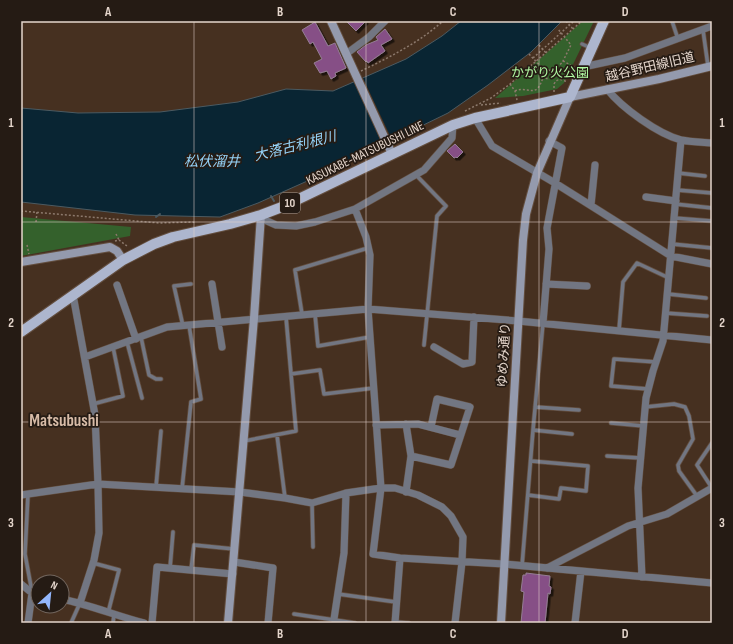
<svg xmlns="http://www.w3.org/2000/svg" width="733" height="644" font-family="'Sofia Sans Condensed','Noto Sans JP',sans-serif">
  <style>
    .green { fill: #34612c }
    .water { fill: #092533; stroke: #4b5a61 }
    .pier { fill: #463020 }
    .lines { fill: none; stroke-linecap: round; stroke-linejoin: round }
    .stream { stroke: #4b5a61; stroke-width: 2 }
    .building { fill: #864f86; stroke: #947e94; filter: url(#shadow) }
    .lane-casing { stroke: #634e3f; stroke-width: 5 }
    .street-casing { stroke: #634e3f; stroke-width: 8 }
    .secondary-casing { stroke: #634e3f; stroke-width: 10 }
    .primary-casing { stroke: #634e3f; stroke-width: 12 }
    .path { stroke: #8c796c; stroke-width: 1.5; stroke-dasharray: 2 2; stroke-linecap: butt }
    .lane { stroke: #727682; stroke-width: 3.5 }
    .street { stroke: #727682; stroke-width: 7 }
    .secondary { stroke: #949aad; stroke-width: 8 }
    .primary { stroke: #adb6ce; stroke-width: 10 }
    .grid { fill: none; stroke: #e5d6cc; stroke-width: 1; stroke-opacity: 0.55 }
    .labels { text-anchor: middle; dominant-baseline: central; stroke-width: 3.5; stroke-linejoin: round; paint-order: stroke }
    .shield { fill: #251b14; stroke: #ab9e95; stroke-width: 1 }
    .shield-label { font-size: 12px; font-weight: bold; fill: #e5d6cc }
    .street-label { font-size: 13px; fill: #e5d6cc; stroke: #251b14 }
    .park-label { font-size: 13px; fill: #b1faa3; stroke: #251b14 }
    .water-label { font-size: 14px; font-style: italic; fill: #94d2f7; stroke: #251b14 }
    .district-label { font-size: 17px; font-weight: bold; fill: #d7bba7; stroke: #251b14 }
    .neatline { fill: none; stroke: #e5d6cc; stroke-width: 1.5 }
    .grid-label { font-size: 13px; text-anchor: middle; font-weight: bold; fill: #e5d6cc }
  </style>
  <defs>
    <filter id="shadow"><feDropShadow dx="2.5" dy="2.5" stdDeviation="0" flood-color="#0009"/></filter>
  </defs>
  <rect width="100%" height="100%" fill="#463020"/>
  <!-- green -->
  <path class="green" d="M 583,21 L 594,21 L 564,83 L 557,89 L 523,96 L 495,98 Z
    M 21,217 L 131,227 L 130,236 L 21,256 Z"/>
  <!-- water -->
  <path class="water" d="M 461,21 L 562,21 L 531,52 L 488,85 L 448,113 L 323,174 L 258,203 L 220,217 L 135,215 L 21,202 L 21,108 L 78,113 L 160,112 L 238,102 L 286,89 L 333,91 L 406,59 L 442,36 Z"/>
  <!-- pier -->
  <path class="pier" d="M 362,76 L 393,142 L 383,146 L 354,80 Z"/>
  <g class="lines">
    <!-- stream -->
    <path class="stream" d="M 271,196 L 274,201
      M 156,217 L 160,214"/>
  </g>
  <!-- building -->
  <path class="building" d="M 346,21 L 366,21 L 356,31 Z
    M 315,22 L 328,46 L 335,43 L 346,68 L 335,73 L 336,76 L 331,79 L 327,71 L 320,73 L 314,63 L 322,59 L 313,42 L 310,44 L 302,30 Z
    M 385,29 L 392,39 L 381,45 L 385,51 L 368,63 L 367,61 L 366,62 L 357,52 L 366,45 L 378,40 L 376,37 Z
    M 455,144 L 463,152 L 457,158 L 456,157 L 454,158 L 447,151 Z
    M 526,573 L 550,576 L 549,586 L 551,587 L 550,594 L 548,593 L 545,623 L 521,623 L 524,592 L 521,591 L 523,575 L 526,575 Z"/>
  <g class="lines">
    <defs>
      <path id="lane" d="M 672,21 L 678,39
        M 703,30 L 708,66
        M 582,44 L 591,48
        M 678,173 L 705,176
        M 416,175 L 446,206 L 437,216 L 424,345
        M 677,190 L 712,193
        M 675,204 L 712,208
        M 674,218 L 712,221
        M 672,244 L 712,248
        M 668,294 L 706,298
        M 665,313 L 707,316
        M 302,314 L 295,270 L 368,248
        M 315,314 L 318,346 L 370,337
        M 543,323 L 533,430 L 572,434
        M 183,326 L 174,286 L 191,284
        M 619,330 L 623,282 L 637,263 L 669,278
        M 141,337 L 149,375 L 156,379 L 161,379
        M 127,342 L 142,398
        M 291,374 L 320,370 L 324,394 L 374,388
        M 648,389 L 611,386 L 614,359 L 656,362
        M 93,404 L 123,396 L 113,347
        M 535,407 L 579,410
        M 645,407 L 674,404 L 685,407 L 689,416 L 693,439 L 678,465 L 679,471 L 697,496
        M 611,423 L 644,426
        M 277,435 L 285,498
        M 244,441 L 296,431 L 286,317
        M 712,443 L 697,465 L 712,488
        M 607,456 L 641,458
        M 156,487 L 161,431
        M 182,489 L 191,402 L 201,399 L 189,325
        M 28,494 L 25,554 L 32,592
        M 528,495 L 559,499 L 561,488 L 586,491 L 588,466 L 531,461
        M 312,503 L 313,547
        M 93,563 L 119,570 L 108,613
        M 522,566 L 533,430
        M 170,568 L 173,532
        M 191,570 L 194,545 L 234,549
        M 338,594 L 396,602
        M 294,614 L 355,623
        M 395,622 L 409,623
        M 71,623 L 80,603
        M 113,623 L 114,615"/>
      <path id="street" d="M 346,54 L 369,37 L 385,21
        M 583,67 L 625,58 L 712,26
        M 607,89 C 622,108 658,134 681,140 C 691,142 702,142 712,143
        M 475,118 L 492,146 L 555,183 L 671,256 L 712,264
        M 646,197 L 676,201
        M 591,205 L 595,165
        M 355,209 L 366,237 L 370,255 L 368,309 L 381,488 L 373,554 L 400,558 L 504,564 L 712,583
        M 261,215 L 267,221 L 276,225 L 296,226 L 315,222 L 355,209 L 424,170 L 452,138 L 453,125
        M 212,284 L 222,347
        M 546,284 L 587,286
        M 117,285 L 136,339
        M 73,295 L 95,415 L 98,484 L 99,533 L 94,560 L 80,603
        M 543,323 L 549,249 L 547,228 L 562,148 L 549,141
        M 434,347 L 463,364 L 472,362 L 474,317
        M 85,357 L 167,327 L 368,309 L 518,321 L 712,340
        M 376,425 L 418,424 L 460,435
        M 411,456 L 451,465 L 470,407 L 437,399 L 431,427
        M 406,492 L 411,456 L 406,424
        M 21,495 L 98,484 L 240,492 L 285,498 L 312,503 L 346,493 L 381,488 L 395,488 L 418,495 L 442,507 L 451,516 L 463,537 L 462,562 L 455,623
        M 234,562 L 273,568 L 268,623
        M 547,568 L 628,526 L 667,514 L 712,488
        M 642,577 L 638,488 L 646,398 L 653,371 L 663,341 L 681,140
        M 21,584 L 32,593 L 38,594
        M 62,599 C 90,605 117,616 144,623
        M 334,619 L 344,553 L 346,493
        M 28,623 L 32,593
        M 152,623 L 157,567 L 233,574
        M 395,623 L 400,558
        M 575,623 L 581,571"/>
      <path id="secondary" d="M 331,21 L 392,154
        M 21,262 L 110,247 L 117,251 L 123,260
        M 228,623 L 254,318 L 261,215
        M 501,623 L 523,240 L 526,214 L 537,173 L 570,97 L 659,79 L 712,66"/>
      <path id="primary" d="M 21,332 L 123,260 L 154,244 L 173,237 L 230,224 L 261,215 L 282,207 L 453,125 L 475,118 L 570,97 L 604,21"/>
    </defs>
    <!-- lane casing -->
    <use href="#lane" class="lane-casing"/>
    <!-- street casing -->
    <use href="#street" class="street-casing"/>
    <!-- secondary casing -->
    <use href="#secondary" class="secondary-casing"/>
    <!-- primary casing -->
    <use href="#primary" class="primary-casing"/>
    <!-- path -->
    <path class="path" d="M 566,21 L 573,29
      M 539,45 L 546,53
      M 529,54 L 544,70
      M 533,58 L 574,21
      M 563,61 L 574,67
      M542.5 74a4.5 4.5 0 1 1 9 0a4.5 4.5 0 1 1-9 0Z
      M 361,71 C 390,57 420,42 443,21
      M 550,71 L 562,63 L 571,45 L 558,29
      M 510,84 L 515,91 L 517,100
      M 515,91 C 524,87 531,93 537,89 C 541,85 541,81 544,77
      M 554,92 L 554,84 C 557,78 562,79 567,82
      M 481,105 L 501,103
      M 465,111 L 491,98 L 510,84 L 582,21
      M 21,211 L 159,223 L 193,222 L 196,223
      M 36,222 L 37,212
      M 116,234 L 119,240
      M 115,241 L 119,240 L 127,246
      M 27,245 L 29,254"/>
    <!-- lane -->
    <use href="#lane" class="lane"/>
    <!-- street -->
    <use href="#street" class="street"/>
    <!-- secondary -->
    <use href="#secondary" class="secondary"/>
    <!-- primary -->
    <use href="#primary" class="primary"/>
  </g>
  <!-- grid -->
  <path class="grid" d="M 194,21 L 194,623M 366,21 L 366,623M 539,21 L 539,623M 21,222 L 712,222M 21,422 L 712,422"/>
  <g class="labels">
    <!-- shield labels -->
    <rect class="shield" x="280" y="193" width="20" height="20" rx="3"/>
    <g class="shield-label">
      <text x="290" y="203">10</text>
    </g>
    <!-- street labels -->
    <g class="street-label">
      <text transform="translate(650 67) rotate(-13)">越谷野田線旧道</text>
      <text transform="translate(365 153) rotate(-26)">KASUKABE-MATSUBUSHI LINE</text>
      <text transform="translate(504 355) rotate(-87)">ゆめみ通り</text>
    </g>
    <!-- park labels -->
    <g class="park-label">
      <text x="550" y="73">かがり火公園</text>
    </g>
    <!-- water labels -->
    <g class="water-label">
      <text transform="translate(295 146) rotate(-14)">大落古利根川</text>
      <text x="212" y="161">松伏溜井</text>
    </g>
    <!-- district labels -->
    <g class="district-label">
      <text x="64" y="421">Matsubushi</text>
    </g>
  </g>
  <!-- border -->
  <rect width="733" height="644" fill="none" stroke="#251b14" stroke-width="44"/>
  <!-- north arrow -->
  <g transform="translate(50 594) rotate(27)"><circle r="19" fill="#251b14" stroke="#72665e"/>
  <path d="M0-3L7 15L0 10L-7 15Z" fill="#93b7fd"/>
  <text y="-6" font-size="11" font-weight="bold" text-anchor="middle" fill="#e5d6cc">N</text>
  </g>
  <rect x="22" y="22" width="689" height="600" class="neatline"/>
  <g class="grid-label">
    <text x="108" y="16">A</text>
    <text x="280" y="16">B</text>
    <text x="453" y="16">C</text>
    <text x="625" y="16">D</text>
    <text x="11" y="127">1</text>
    <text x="722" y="127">1</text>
    <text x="11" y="327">2</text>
    <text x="722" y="327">2</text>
    <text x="11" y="527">3</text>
    <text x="722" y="527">3</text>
    <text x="108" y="638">A</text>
    <text x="280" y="638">B</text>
    <text x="453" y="638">C</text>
    <text x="625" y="638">D</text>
  </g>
</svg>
